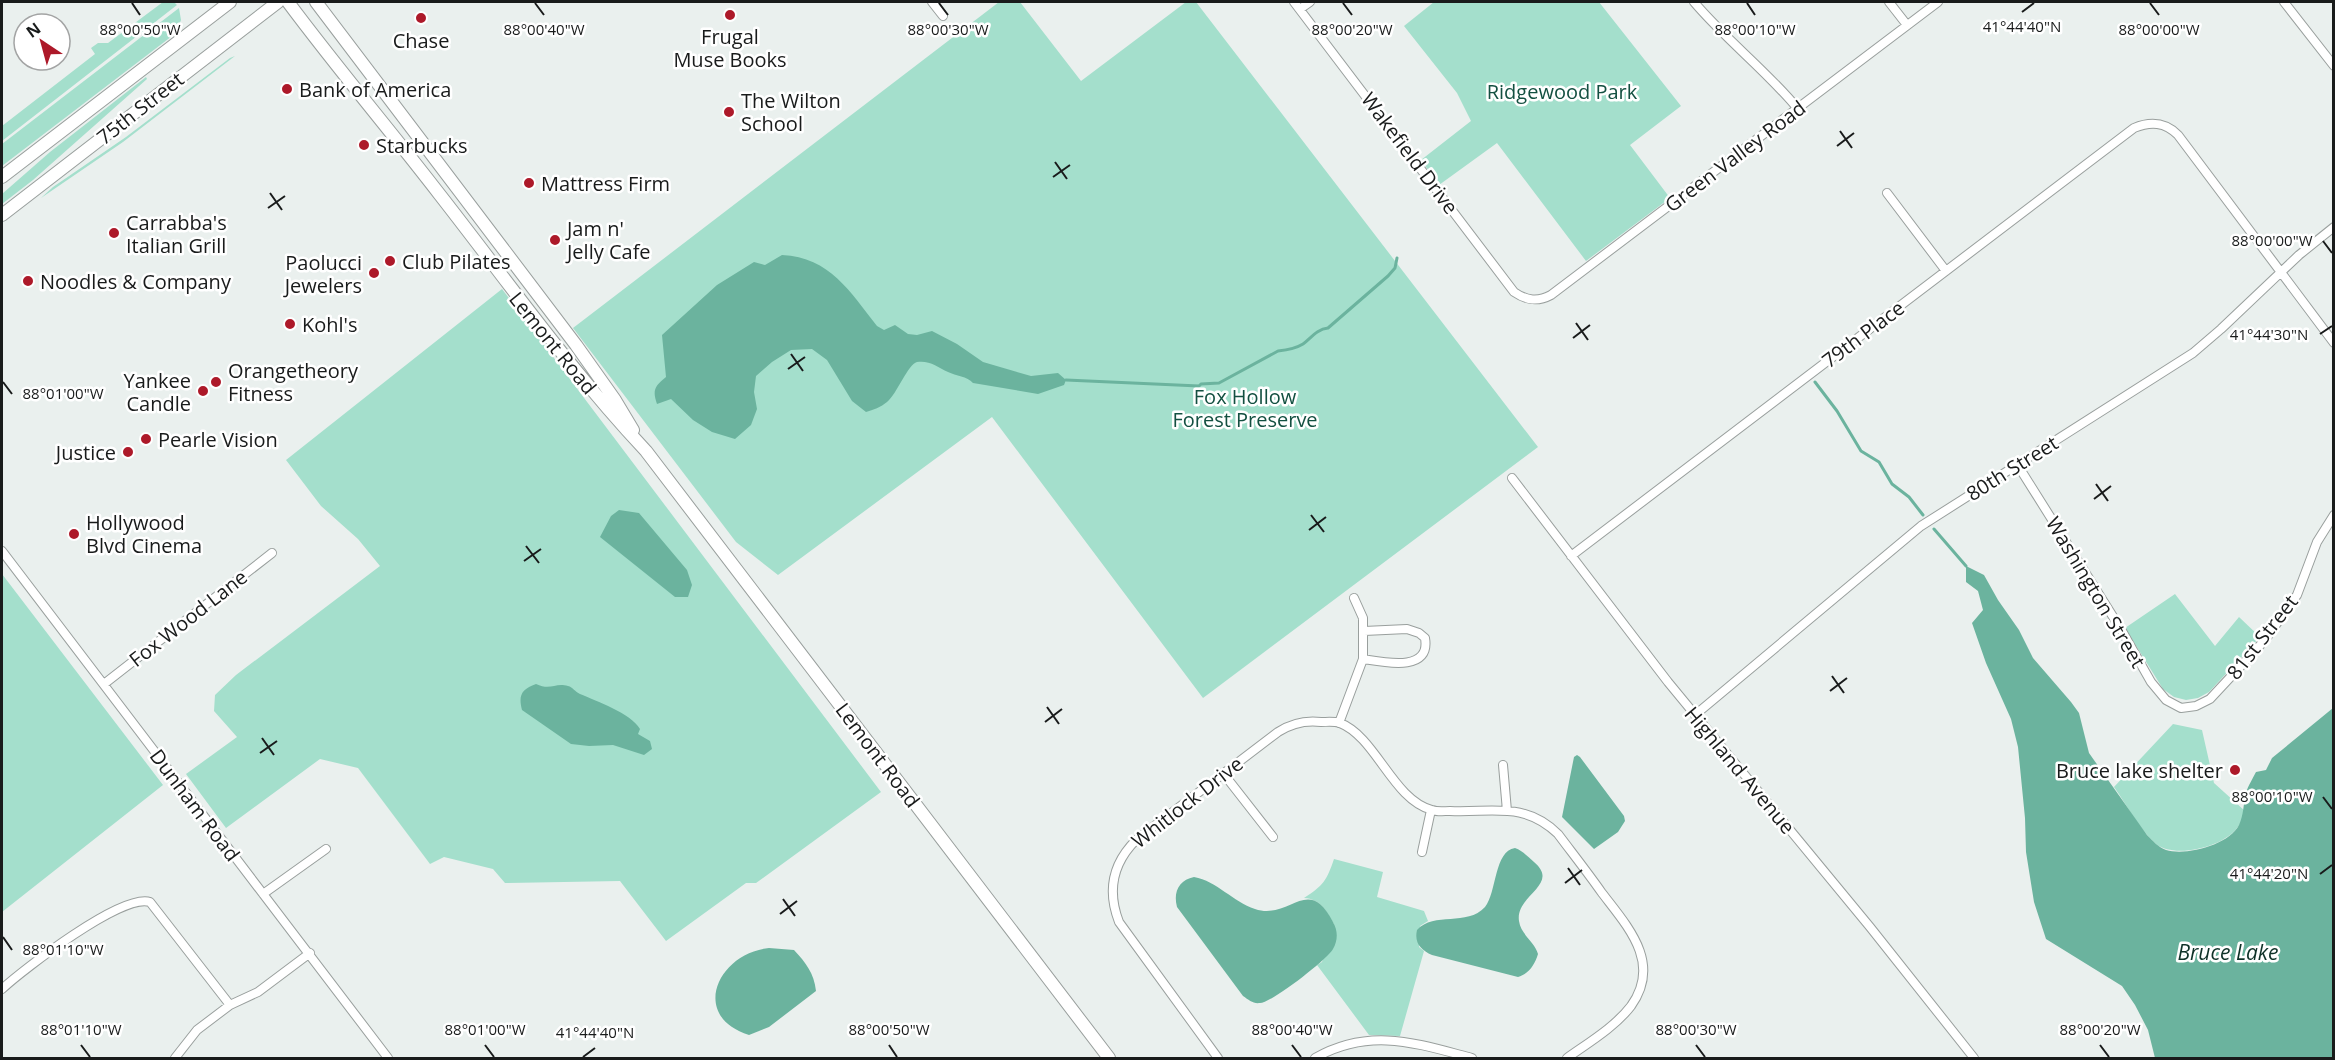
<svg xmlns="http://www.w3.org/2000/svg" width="2335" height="1060" font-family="'Open Sans',sans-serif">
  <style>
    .green { fill: #a4dfcc }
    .water { fill: #6bb39e }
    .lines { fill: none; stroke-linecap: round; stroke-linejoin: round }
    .stream { stroke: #6bb39e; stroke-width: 3 }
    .street-casing { stroke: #999f9d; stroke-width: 10 }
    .secondary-casing { stroke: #999f9d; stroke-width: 14 }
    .street { stroke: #fff; stroke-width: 8 }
    .secondary { stroke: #fff; stroke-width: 12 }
    .ticks { fill: none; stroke: #191b1b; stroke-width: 2 }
    .poi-dot { fill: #ad1929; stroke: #fff; stroke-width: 2 }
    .labels { text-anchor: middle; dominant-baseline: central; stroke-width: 5; stroke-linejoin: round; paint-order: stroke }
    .poi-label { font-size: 20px; fill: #191b1b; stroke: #fff; text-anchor: start }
    .park-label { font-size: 20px; fill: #135041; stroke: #fff }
    .street-label { font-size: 20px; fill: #191b1b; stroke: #fff }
    .water-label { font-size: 21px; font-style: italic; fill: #0f3228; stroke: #fff }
    .ticks-label { font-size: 15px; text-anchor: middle; fill: #191b1b; stroke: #fff; stroke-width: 5; stroke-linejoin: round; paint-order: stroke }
  </style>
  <rect width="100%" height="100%" fill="#eaf0ee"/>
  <!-- green -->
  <path class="green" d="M 163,2 L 174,2 L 177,5 L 2,141 L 2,126 L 95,54 L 91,48 L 98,43 L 108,43 Z
    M 999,2 L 1020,2 L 1081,81 L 1186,2 L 1196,2 L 1538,447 L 1203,698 L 992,417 L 778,575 L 736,542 L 573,328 Z
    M 1434,2 L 1599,2 L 1681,106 L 1630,145 L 1670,198 L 1586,261 L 1497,143 L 1439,185 L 1421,160 L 1471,121 L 1457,93 L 1404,26 Z
    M 179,8 L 181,20 L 176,33 L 2,166 L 2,144 Z
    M 235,56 L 123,142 L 41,198 L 53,187 L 126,137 L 230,58 Z
    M 146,77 L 147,79 L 33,180 L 2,204 L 2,194 L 50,152 Z
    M 502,289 L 881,792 L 756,883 L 746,883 L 666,941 L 620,881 L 505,883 L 493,869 L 444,857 L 430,864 L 358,768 L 320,759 L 226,828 L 186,774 L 237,737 L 214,711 L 215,695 L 236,675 L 380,566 L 358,539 L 321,506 L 286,460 Z
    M 2,574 L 163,785 L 2,912 Z
    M 2175,594 L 2215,646 L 2239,617 L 2260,637 L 2209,692 L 2198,698 L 2186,700 L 2174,697 L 2163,689 L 2125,628 Z
    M 2173,724 L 2202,730 L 2214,783 L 2245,811 C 2243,816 2241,824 2237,828 C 2223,847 2175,859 2156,844 C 2139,829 2127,805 2114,787 Z
    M 1334,859 L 1383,872 L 1377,897 L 1424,911 L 1428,921 L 1420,926 L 1419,947 L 1424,951 L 1400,1036 L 1369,1035 L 1317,965 L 1322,962 L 1334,924 C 1326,911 1321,899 1304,898 C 1323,886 1327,880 1334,859 Z"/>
  <!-- water -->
  <path class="water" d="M 782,255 C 830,257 850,292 877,326 L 884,330 L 895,325 L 908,334 L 917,335 L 932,331 L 957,344 L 983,362 L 1031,376 L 1058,373 L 1066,380 L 1064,385 L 1038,394 L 973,383 C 967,376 956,376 948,372 C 938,367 929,360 917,362 C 908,364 897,394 887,402 C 881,407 873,410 866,412 L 852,401 L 827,360 L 812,349 L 791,350 L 772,362 L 756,376 L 754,392 L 757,409 L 751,425 L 735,439 L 712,432 L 693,420 L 671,399 L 657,404 C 652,390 655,386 666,377 L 662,335 L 717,285 L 754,262 L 765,265 Z
    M 619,510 L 639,513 L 687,570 L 692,585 L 688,597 L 675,597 L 600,537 L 611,516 Z
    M 1966,566 L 1984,575 L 1998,600 L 2019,630 L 2033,658 L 2071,702 L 2079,713 L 2089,753 L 2147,835 C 2153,841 2158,847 2166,850 C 2186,856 2229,845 2239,825 C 2244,814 2243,805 2246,793 C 2248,786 2253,778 2256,772 L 2266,770 L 2272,758 L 2333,708 L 2333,1058 L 2155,1058 L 2148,1030 L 2135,1005 L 2122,986 L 2046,939 L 2034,902 L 2026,852 L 2025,818 L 2018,747 L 2011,719 L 1986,663 L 1972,623 L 1983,610 L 1978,591 L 1966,582 Z
    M 536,684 C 551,691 555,682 568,686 C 573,687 575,692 580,694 C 596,701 631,713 640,729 L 638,734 L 650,741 L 652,749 L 644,755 L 613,745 L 589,746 L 571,744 L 522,710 C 518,695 522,689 536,684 Z
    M 1577,755 L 1580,757 L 1624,816 L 1625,821 L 1618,832 L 1594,849 L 1562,817 L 1574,757 Z
    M 1515,848 C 1523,851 1528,857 1534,862 C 1561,885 1515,895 1519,921 C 1521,935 1535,942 1538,954 C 1535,964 1529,974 1518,977 L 1432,955 C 1421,950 1414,943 1417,930 C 1434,911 1467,927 1485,907 C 1497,892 1494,851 1515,848 Z
    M 1194,877 C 1217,881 1233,902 1255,909 C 1290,921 1308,873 1333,922 C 1338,931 1338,940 1333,949 C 1327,960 1271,1003 1260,1003 C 1253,1004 1249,1000 1243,996 L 1177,907 C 1173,892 1179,880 1194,877 Z
    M 769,948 L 794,950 C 806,963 814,973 816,991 L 769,1027 L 749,1035 C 689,1016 718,953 769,948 Z"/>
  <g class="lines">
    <!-- stream -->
    <path class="stream" d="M 1066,380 L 1199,386 L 1201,384 L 1219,383 L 1278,351 C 1287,350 1295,349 1303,344 C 1311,338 1317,329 1328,328 L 1388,276 L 1395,268 L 1397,258
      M 1815,382 L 1837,411 L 1861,451 L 1879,462 L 1892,484 L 1909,497 L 1923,515
      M 1934,529 L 1966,566"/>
    <defs>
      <path id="street" d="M 932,2 L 943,16
        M 1294,2 L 1514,292 C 1527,301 1538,302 1551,295 L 1938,2
        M 1694,2 C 1726,40 1766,70 1798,109
        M 1889,2 L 1907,25
        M 2284,2 L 2334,66
        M 1300,9 L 1310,2
        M 1887,193 L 1946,271
        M 2017,464 L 2122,631 L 2151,682 L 2166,700 L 2181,708 L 2196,706 L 2210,699 L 2265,640 L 2297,595 L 2317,542 L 2334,515
        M 1512,478 L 1668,682 L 1870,927 L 1974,1058
        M 2,551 L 388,1058
        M 1571,556 L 2134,128 C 2151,121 2165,122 2178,135 L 2334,343
        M 1363,659 C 1383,662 1431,673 1425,638 L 1419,633 L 1407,629 L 1364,631
        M 104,684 L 272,553
        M 1695,715 L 1921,526 L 2193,353 L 2221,329 L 2299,255 L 2334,227
        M 1339,723 L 1363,659 L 1363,618 L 1354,598
        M 1503,765 L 1507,811
        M 1223,773 L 1273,837
        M 1422,852 L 1431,810
        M 263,894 L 326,849
        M 2,989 C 24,969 122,893 150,902 L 230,1005 L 197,1030 L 175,1058
        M 230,1005 L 258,992 L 310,953
        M 1218,1058 L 1119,922 C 1107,891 1112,864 1136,840 L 1278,732 C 1292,723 1305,720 1321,722 C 1327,722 1334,721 1340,723 C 1376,737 1393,800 1432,810 C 1437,812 1444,811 1450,811 C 1492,813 1524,801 1558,834 C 1573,854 1588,873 1602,893 C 1628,927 1662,963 1631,1006 C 1615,1027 1588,1043 1567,1058
        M 1315,1058 C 1370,1027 1415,1043 1472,1058"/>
      <path id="secondary" d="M 288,2 C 337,68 390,130 440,195 C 508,282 571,371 646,451 L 1109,1058
        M 316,2 L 576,345 L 615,400 L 633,430
        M 2,177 L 230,2
        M 2,215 L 278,2"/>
    </defs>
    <!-- street casing -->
    <use href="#street" class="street-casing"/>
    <!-- secondary casing -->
    <use href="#secondary" class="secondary-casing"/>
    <!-- street -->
    <use href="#street" class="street"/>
    <!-- secondary -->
    <use href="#secondary" class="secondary"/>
  </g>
  <!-- ticks -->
  <path class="ticks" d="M 132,3 L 140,15M 535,3 L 544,15M 939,3 L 948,15M 1343,3 L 1352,15M 1747,3 L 1755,15M 2150,3 L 2159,15M 2022,12 L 2034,3M 1840,131 L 1852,148M 1837,146 L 1854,133M 1055,162 L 1067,179M 1053,177 L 1070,165M 270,193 L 282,210M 268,208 L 285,196M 2323,241 L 2332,253M 1576,323 L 1588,340M 2320,334 L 2332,326M 1573,338 L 1590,325M 791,354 L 803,371M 788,369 L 805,357M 3,382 L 12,394M 2096,484 L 2108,501M 2094,499 L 2111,486M 1311,515 L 1324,532M 1309,530 L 1326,517M 526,546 L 539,563M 524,561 L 541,549M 1832,676 L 1844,693M 1830,691 L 1847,678M 1047,707 L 1059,724M 1045,722 L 1062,709M 262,738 L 274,755M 260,753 L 277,741M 2323,797 L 2332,809M 1568,868 L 1580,885M 2320,874 L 2332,865M 1565,883 L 1582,870M 783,899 L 795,916M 780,914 L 797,901M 3,937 L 12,950M 81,1045 L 90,1057M 485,1045 L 494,1057M 889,1045 L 897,1057M 1292,1045 L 1301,1057M 1696,1045 L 1705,1057M 2100,1045 L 2109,1057M 583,1057 L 595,1048"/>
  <!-- markers -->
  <g class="poi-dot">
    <circle cx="730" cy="15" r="6"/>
    <circle cx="421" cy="18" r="6"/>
    <circle cx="287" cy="89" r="6"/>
    <circle cx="729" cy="112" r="6"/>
    <circle cx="364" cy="145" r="6"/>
    <circle cx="529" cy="183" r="6"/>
    <circle cx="114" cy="233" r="6"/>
    <circle cx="555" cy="240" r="6"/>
    <circle cx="390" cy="261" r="6"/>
    <circle cx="374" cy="273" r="6"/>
    <circle cx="28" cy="281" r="6"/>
    <circle cx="290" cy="324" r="6"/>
    <circle cx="216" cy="382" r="6"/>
    <circle cx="203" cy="391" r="6"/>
    <circle cx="146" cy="439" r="6"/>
    <circle cx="128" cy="452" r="6"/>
    <circle cx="74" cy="534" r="6"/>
    <circle cx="2235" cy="770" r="6"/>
  </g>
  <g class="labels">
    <!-- poi labels -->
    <g class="poi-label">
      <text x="730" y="36" text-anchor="middle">Frugal<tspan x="730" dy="23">Muse Books</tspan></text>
      <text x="421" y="40" text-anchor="middle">Chase</text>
      <text x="299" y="89">Bank of America</text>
      <text x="741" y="100">The Wilton<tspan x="741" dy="23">School</tspan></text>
      <text x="376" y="145">Starbucks</text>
      <text x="541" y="183">Mattress Firm</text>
      <text x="126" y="222">Carrabba's<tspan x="126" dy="23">Italian Grill</tspan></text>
      <text x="567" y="228">Jam n'<tspan x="567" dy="23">Jelly Cafe</tspan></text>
      <text x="402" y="261">Club Pilates</text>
      <text x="362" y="262" text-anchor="end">Paolucci<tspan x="362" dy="23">Jewelers</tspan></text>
      <text x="40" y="281">Noodles &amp; Company</text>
      <text x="302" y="324">Kohl's</text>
      <text x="228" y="370">Orangetheory<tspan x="228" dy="23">Fitness</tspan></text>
      <text x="191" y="380" text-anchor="end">Yankee<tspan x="191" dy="23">Candle</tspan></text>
      <text x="158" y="439">Pearle Vision</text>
      <text x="116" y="452" text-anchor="end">Justice</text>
      <text x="86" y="522">Hollywood<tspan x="86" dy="23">Blvd Cinema</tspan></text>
      <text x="2223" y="770" text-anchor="end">Bruce lake shelter</text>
    </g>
    <!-- park labels -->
    <g class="park-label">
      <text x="1562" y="91">Ridgewood Park</text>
      <text x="1245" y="396">Fox Hollow<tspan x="1245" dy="23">Forest Preserve</tspan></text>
    </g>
    <!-- street labels -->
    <g class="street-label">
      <text transform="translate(140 108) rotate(-38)">75th Street</text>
      <text transform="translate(1410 153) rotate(53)">Wakefield Drive</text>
      <text transform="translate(1735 156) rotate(-37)">Green Valley Road</text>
      <text transform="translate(1863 334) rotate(-37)">79th Place</text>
      <text transform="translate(553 343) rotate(51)">Lemont Road</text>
      <text transform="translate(2012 468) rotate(-32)">80th Street</text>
      <text transform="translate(2096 592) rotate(59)">Washington Street</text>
      <text transform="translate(188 618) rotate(-38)">Fox Wood Lane</text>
      <text transform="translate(2262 637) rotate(-52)">81st Street</text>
      <text transform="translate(878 755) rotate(53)">Lemont Road</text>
      <text transform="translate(1740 770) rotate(50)">Highland Avenue</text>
      <text transform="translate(1187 802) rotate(-38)">Whitlock Drive</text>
      <text transform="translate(195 805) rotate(53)">Dunham Road</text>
    </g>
    <!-- water labels -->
    <g class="water-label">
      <text x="2228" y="952">Bruce Lake</text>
    </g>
  </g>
  <g class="ticks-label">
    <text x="2022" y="32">41°44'40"N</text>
    <text x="140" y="35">88°00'50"W</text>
    <text x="544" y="35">88°00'40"W</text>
    <text x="948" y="35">88°00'30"W</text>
    <text x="1352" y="35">88°00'20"W</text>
    <text x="1755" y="35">88°00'10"W</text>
    <text x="2159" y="35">88°00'00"W</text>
    <text x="2272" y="246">88°00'00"W</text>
    <text x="2269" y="340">41°44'30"N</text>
    <text x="63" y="399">88°01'00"W</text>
    <text x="2272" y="802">88°00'10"W</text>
    <text x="2269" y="879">41°44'20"N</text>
    <text x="63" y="955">88°01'10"W</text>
    <text x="81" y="1035">88°01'10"W</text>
    <text x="485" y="1035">88°01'00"W</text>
    <text x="889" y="1035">88°00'50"W</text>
    <text x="1292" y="1035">88°00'40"W</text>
    <text x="1696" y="1035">88°00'30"W</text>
    <text x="2100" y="1035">88°00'20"W</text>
    <text x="595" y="1038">41°44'40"N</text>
  </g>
  <!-- border -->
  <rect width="2335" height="1060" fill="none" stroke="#191b1b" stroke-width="6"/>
  <!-- north arrow -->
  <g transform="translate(42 42) rotate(324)"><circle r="28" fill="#ffffff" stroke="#a3a4a4" stroke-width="1.5"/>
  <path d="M0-4.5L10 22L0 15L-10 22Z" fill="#ad1929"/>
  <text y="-9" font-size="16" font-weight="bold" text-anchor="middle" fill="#191b1b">N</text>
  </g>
</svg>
